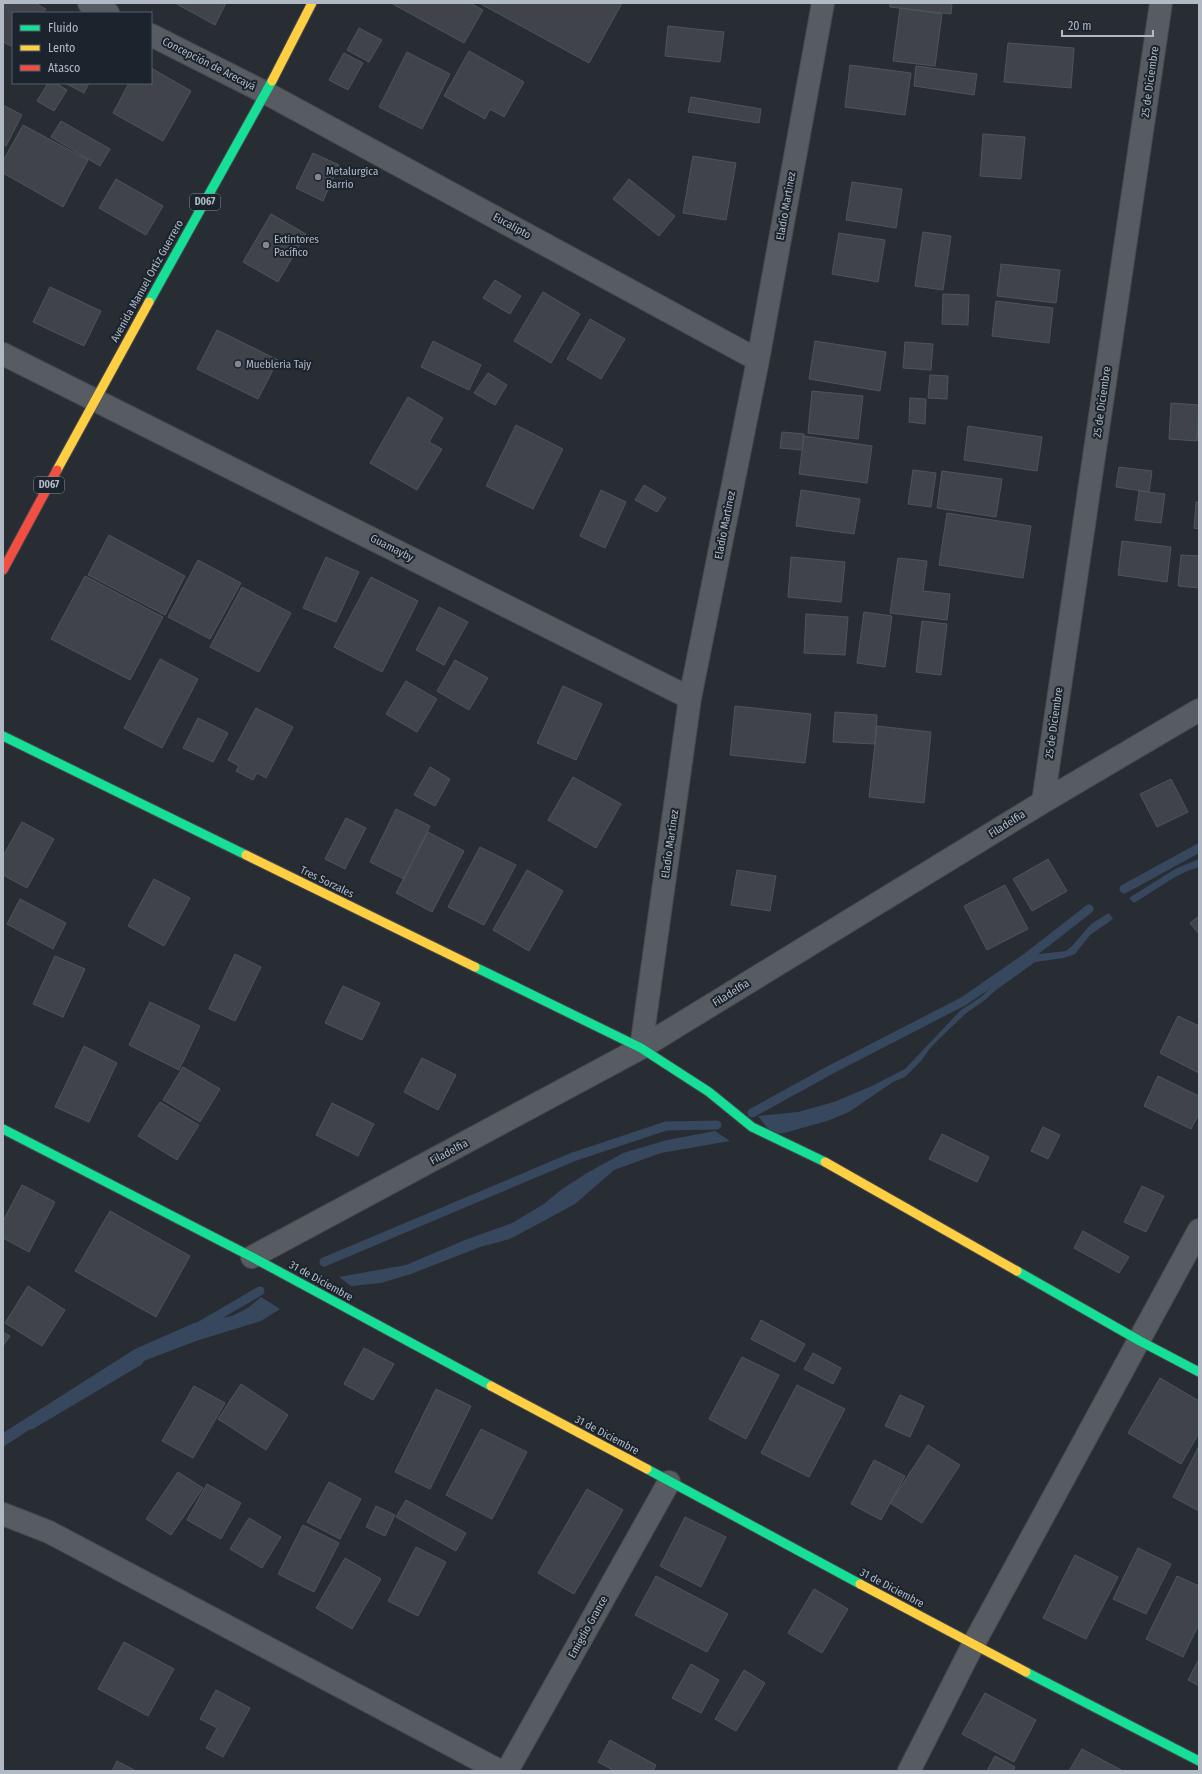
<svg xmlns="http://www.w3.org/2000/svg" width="1202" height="1774" font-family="'Fira Sans Condensed',sans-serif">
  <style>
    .water { fill: #37475d }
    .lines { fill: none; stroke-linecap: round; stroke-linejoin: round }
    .stream { stroke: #37475d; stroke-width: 9 }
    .building { fill: #40444a; stroke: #4f545b }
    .street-casing { stroke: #46494e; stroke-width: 24 }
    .fast-casing { stroke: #46494e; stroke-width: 11 }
    .slow-casing { stroke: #46494e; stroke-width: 11 }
    .jam-casing { stroke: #46494e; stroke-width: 11 }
    .street { stroke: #575b62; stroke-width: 22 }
    .fast { stroke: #16e098; stroke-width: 9 }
    .slow { stroke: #ffcf43; stroke-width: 9 }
    .jam { stroke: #f24e42; stroke-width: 9 }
    .poi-dot { fill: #818892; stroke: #1b232d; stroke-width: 1.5 }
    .labels { text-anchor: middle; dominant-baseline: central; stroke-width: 4; stroke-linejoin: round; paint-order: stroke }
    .shield { fill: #1b232d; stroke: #848c97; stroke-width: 1 }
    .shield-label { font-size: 10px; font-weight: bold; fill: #b1b9c5 }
    .street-label { font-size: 11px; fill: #b1b9c5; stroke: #1b232d }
    .poi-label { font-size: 11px; fill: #b1b9c5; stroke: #1b232d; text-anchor: start }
  </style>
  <rect width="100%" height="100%" fill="#282d33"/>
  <!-- water -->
  <path class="water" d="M 1199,859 L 1199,867 C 1174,874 1155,891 1134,903 L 1129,898 L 1175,869 Z
    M 1109,913 L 1113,919 L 1090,935 L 1075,954 L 1064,958 L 1035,962 L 996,990 L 985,1000 L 965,1014 L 931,1047 L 921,1061 L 905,1077 L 893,1082 L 849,1112 L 827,1121 L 784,1133 L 772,1134 L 758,1116 L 798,1112 L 834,1102 L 872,1086 L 905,1069 L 961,1010 L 981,997 L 992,986 L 1030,958 L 1039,954 L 1066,951 L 1073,945 L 1091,924 Z
    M 715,1131 L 730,1141 L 661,1153 L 614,1170 L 575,1204 L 510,1239 L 480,1247 L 411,1274 L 381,1283 L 351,1286 L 339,1277 L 406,1265 L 465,1240 L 512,1223 L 544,1204 L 562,1189 L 587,1173 L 623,1153 L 667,1140 Z
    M 261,1297 L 280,1309 L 261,1321 L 196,1341 L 115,1372 L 54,1408 L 32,1428 L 3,1447 L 3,1433 L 135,1349 L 194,1323 L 232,1316 L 248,1308 Z"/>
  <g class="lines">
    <!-- stream -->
    <path class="stream" d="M 1124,889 L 1199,848
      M 752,1113 L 830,1070 L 964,1001 L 1026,958 L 1089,909
      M 324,1262 L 573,1157 L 666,1126 L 717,1125
      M 200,1326 L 260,1291
      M 31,1425 L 139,1361"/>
  </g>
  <!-- building -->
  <path class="building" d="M 3,3 L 35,3 L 46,9 L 43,13 L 13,13 L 13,47 L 3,42 Z
    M 175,3 L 226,3 L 215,25 Z
    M 391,3 L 470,3 L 483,10 L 464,43 Z
    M 479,3 L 622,3 L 589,63 Z
    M 890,3 L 952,3 L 951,14 L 890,7 Z
    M 900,8 L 942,14 L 935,66 L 893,61 Z
    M 668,26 L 724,32 L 720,62 L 665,56 Z
    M 359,28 L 382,40 L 369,62 L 347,50 Z
    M 1008,43 L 1074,48 L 1071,88 L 1004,82 Z
    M 469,51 L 524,82 L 504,117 L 490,109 L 485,119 L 444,96 Z
    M 407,52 L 450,74 L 422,129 L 379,107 Z
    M 344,53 L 363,63 L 348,90 L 329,80 Z
    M 850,65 L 911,73 L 905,115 L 845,107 Z
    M 916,66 L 977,74 L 974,95 L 914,86 Z
    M 151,68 L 191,91 L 163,141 L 113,113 L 129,83 L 151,83 Z
    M 48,83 L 55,83 L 67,90 L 54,111 L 37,101 Z
    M 65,83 L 89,83 L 84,93 Z
    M 691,97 L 761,109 L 759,123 L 688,112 Z
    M 3,105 L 22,115 L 6,146 L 3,144 Z
    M 61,121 L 110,149 L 100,166 L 51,137 Z
    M 23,125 L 88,160 L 63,207 L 3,173 L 3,161 Z
    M 983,134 L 1025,137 L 1021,179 L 980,176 Z
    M 313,153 L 339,165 L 323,201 L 296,188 Z
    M 693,156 L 736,163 L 726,220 L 683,213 Z
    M 116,179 L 163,206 L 146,235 L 99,208 Z
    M 629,179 L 675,216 L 659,236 L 613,199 Z
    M 852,182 L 902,189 L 896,228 L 846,220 Z
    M 271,214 L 306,234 L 278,282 L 243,262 Z
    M 923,232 L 951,236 L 943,290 L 915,286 Z
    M 839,233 L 885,240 L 878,282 L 832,274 Z
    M 1001,264 L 1060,270 L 1056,303 L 997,296 Z
    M 495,280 L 521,296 L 510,314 L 483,298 Z
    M 50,287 L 101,311 L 84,346 L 33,322 Z
    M 543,292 L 580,314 L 551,363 L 514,341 Z
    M 943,294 L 969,295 L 968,325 L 942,324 Z
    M 996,301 L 1053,308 L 1049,343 L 992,336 Z
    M 590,319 L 625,339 L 601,379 L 567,359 Z
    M 217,330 L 278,360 L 258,399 L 197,369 Z
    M 433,341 L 481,365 L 469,390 L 421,367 Z
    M 815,341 L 886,352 L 880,391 L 809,379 Z
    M 905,342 L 933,344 L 931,370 L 903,368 Z
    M 488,373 L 507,385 L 495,405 L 474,393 Z
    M 930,375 L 948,376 L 947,399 L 928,398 Z
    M 812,391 L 863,396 L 858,439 L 808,433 Z
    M 408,397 L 443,418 L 429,442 L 442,449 L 417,490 L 370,463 Z
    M 910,398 L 926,399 L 925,424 L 909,422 Z
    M 1171,403 L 1199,405 L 1197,441 L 1169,439 Z
    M 516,425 L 563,449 L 533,509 L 486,486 Z
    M 968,426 L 1042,437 L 1037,471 L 964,460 Z
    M 782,432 L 804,434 L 802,450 L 780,448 Z
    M 804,436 L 872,446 L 867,483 L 799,474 Z
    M 1119,467 L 1152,471 L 1149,492 L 1116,487 Z
    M 913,470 L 936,473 L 931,507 L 908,504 Z
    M 942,471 L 1002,479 L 996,517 L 937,508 Z
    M 644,485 L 666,498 L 657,512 L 635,500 Z
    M 601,490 L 626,502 L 605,548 L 580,536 Z
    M 801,490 L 860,499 L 854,534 L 796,526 Z
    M 1139,491 L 1165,494 L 1161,523 L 1135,520 Z
    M 1196,502 L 1199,502 L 1199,529 L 1194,528 Z
    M 947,513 L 1031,526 L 1023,578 L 939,565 Z
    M 109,535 L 185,576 L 165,615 L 88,575 Z
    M 1122,541 L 1171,547 L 1167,582 L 1118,575 Z
    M 1181,555 L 1199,556 L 1199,588 L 1178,586 Z
    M 326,557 L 359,572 L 336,622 L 303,608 Z
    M 791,557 L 845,562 L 841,602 L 788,597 Z
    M 898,558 L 927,561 L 923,591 L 950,594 L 947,620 L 890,613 Z
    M 198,560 L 241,583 L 210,639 L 168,617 Z
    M 85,576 L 163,617 L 130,680 L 51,639 Z
    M 371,577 L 418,601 L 382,672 L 334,647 Z
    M 242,587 L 291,613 L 259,672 L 210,647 Z
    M 439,607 L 468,622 L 444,665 L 416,650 Z
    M 864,612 L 892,616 L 885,667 L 857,663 Z
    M 806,614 L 848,617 L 845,655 L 804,653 Z
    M 922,621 L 947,624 L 941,675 L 916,672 Z
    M 160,659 L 198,679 L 162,748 L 124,728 Z
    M 455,660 L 488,678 L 469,710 L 437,691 Z
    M 406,681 L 437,699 L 417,732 L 386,714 Z
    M 563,686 L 602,704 L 576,760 L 537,743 Z
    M 735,706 L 811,714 L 805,763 L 730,755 Z
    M 256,708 L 293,727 L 266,778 L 257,773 L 253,780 L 236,771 L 239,766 L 228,760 Z
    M 835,712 L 877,715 L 875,744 L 833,742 Z
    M 198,718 L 228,733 L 213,762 L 183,748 Z
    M 877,726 L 931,732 L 924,803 L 869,797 Z
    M 430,767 L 450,779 L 435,806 L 414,795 Z
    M 573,777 L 621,804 L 596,848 L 548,820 Z
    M 1171,779 L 1188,812 L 1157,827 L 1140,794 Z
    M 396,809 L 430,826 L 404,879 L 370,862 Z
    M 346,818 L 366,828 L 345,869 L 325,859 Z
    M 22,822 L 54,839 L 27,888 L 3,875 L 3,856 Z
    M 428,832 L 464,851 L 432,912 L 396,893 Z
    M 480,847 L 516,865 L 484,925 L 448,907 Z
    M 1048,859 L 1067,891 L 1032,911 L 1013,879 Z
    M 527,870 L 563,891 L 529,951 L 493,930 Z
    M 737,870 L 776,876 L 770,911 L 731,905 Z
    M 154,879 L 190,898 L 164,946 L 128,926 Z
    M 1005,885 L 1028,929 L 987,950 L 964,906 Z
    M 20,899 L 66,923 L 53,949 L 7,924 Z
    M 1199,916 L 1199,934 L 1190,923 Z
    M 235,954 L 261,967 L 235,1021 L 209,1009 Z
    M 55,956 L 85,969 L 63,1017 L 33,1004 Z
    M 343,986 L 380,1003 L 362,1040 L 325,1023 Z
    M 150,1002 L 200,1026 L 179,1070 L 129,1045 Z
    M 1178,1016 L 1199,1026 L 1199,1073 L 1160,1053 Z
    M 84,1046 L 117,1063 L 89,1122 L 55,1107 Z
    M 422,1058 L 456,1075 L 438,1110 L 404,1092 Z
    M 183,1067 L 220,1089 L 200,1122 L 163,1100 Z
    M 1158,1076 L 1199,1096 L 1199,1114 L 1191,1129 L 1144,1106 Z
    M 160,1102 L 199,1125 L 177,1160 L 138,1136 Z
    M 332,1103 L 374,1124 L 358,1156 L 316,1135 Z
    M 1043,1127 L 1060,1135 L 1048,1159 L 1031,1151 Z
    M 942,1134 L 989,1157 L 977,1182 L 929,1159 Z
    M 22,1185 L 55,1202 L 29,1252 L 3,1238 L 3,1221 Z
    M 1142,1186 L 1164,1196 L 1146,1232 L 1124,1222 Z
    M 110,1211 L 190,1256 L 156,1317 L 75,1271 Z
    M 1083,1231 L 1129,1257 L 1119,1273 L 1074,1248 Z
    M 28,1286 L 65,1310 L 42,1346 L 5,1323 Z
    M 761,1320 L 805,1344 L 795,1362 L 751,1339 Z
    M 3,1332 L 10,1336 L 3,1346 Z
    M 364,1348 L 394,1364 L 373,1400 L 344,1384 Z
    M 813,1353 L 841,1368 L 833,1384 L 804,1369 Z
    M 742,1357 L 779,1375 L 746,1439 L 709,1419 Z
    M 1160,1378 L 1199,1401 L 1199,1433 L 1181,1464 L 1128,1433 Z
    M 241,1384 L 288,1415 L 266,1450 L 218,1419 Z
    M 797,1385 L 845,1409 L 809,1477 L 761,1453 Z
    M 194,1386 L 225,1403 L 193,1458 L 162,1441 Z
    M 436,1389 L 471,1406 L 430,1489 L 395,1472 Z
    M 900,1395 L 924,1406 L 910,1437 L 885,1426 Z
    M 481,1429 L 527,1452 L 492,1519 L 446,1495 Z
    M 928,1445 L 960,1465 L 922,1523 L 890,1503 Z
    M 1199,1446 L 1199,1511 L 1173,1497 Z
    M 874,1460 L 905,1476 L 881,1520 L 851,1504 Z
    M 178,1472 L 203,1488 L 171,1535 L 146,1519 Z
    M 329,1482 L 361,1499 L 340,1539 L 307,1522 Z
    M 207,1484 L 241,1503 L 221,1539 L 187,1520 Z
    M 587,1489 L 623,1510 L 574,1594 L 538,1573 Z
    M 406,1500 L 466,1533 L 456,1551 L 396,1517 Z
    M 376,1506 L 395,1515 L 385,1536 L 366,1527 Z
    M 685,1517 L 726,1537 L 701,1587 L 660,1566 Z
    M 249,1518 L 281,1537 L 262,1568 L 230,1549 Z
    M 303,1525 L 339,1543 L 314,1592 L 278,1574 Z
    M 416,1547 L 446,1562 L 418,1616 L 388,1601 Z
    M 1138,1548 L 1171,1564 L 1146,1614 L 1113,1599 Z
    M 1075,1555 L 1118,1577 L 1086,1639 L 1043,1618 Z
    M 345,1558 L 381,1579 L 352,1629 L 316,1608 Z
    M 656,1576 L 728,1614 L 707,1652 L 635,1615 Z
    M 1177,1576 L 1199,1586 L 1199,1624 L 1183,1657 L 1146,1639 Z
    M 814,1589 L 848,1609 L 822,1653 L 788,1633 Z
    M 124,1642 L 174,1669 L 148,1716 L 98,1689 Z
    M 1199,1659 L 1199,1686 L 1188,1680 Z
    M 691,1664 L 719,1680 L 701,1713 L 672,1698 Z
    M 744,1670 L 765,1683 L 736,1731 L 715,1719 Z
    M 216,1690 L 250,1708 L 223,1757 L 206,1748 L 217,1728 L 200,1719 Z
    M 985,1693 L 1036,1720 L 1014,1762 L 962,1734 Z
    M 610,1740 L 656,1765 L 653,1771 L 615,1771 L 598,1762 Z
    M 1082,1749 L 1123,1771 L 1069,1771 Z
    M 995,1756 L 1015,1767 L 1013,1771 L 987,1771 Z
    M 117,1761 L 136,1771 L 112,1771 Z"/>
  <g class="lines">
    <defs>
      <path id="street" d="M 89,3 L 108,13
        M 151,35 L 266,93 L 758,360
        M 3,354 L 690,698
        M 1043,802 L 1161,3
        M 641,1048 L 690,698 L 758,360 L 823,3
        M 252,1257 L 641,1048 L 1043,802 L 1199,710
        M 3,1514 L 49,1532 L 500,1771
        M 507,1771 L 669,1482
        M 909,1771 L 973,1645 L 1199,1230"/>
      <path id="fast" d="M 149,302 L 272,81
        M 3,736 L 246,855
        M 475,967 L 641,1048 L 709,1092 L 752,1127 L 825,1162
        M 3,1129 L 252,1257 L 491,1386
        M 1017,1271 L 1140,1341 L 1199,1372
        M 647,1469 L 860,1584
        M 1026,1672 L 1199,1761"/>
      <path id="slow" d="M 272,81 L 312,3
        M 57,470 L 149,302
        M 246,855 L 475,967
        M 825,1162 L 1017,1271
        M 491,1386 L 647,1469
        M 860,1584 L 1026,1672"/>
      <path id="jam" d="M 3,570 L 57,470"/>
    </defs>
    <!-- street casing -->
    <use href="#street" class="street-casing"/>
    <!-- fast casing -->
    <use href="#fast" class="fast-casing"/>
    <!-- slow casing -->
    <use href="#slow" class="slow-casing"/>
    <!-- jam casing -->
    <use href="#jam" class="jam-casing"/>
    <!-- street -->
    <use href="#street" class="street"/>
    <!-- fast -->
    <use href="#fast" class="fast"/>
    <!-- slow -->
    <use href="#slow" class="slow"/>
    <!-- jam -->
    <use href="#jam" class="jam"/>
  </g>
  <!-- markers -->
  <g class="poi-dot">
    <circle cx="318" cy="177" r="4"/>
    <circle cx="266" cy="245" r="4"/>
    <circle cx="238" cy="364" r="4"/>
  </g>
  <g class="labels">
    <!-- shield labels -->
    <g class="shield">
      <rect x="190" y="194" width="30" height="16" rx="3"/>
      <rect x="34" y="477" width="30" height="16" rx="3"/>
    </g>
    <g class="shield-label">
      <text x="205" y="202">D067</text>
      <text x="49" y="485">D067</text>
    </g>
    <!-- street labels -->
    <g class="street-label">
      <text transform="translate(209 64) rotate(27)">Concepción de Arecayá</text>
      <text transform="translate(1150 82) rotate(-82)">25 de Diciembre</text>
      <text transform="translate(786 206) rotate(-80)">Eladio Martinez</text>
      <text transform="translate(512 226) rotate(29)">Eucalipto</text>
      <text transform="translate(147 281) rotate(-61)">Avenida Manuel Ortíz Guerrero</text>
      <text transform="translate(1102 402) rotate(-82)">25 de Diciembre</text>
      <text transform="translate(725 525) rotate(-79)">Eladio Martinez</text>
      <text transform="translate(392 548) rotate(27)">Guamayby</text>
      <text transform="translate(1054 723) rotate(-82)">25 de Diciembre</text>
      <text transform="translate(1007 824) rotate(-32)">Filadelfia</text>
      <text transform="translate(670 844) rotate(-82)">Eladio Martinez</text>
      <text transform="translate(327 882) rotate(26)">Tres Sorzales</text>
      <text transform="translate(731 993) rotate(-32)">Filadelfia</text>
      <text transform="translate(449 1152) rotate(-28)">Filadelfia</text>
      <text transform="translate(321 1281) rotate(29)">31 de Diciembre</text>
      <text transform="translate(607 1435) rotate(28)">31 de Diciembre</text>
      <text transform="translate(892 1588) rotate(28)">31 de Diciembre</text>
      <text transform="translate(588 1627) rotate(-61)">Emigdio Grance</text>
    </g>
    <!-- poi labels -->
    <g class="poi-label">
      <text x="326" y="171">Metalurgica<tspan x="326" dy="13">Barrio</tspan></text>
      <text x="274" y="239">Extintores<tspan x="274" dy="13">Pacífico</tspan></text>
      <text x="246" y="364">Muebleria Tajy</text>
    </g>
  </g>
  <!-- border -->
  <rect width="1202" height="1774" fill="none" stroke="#b1b9c5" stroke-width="8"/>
  <!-- legend -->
  <rect x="12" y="12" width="140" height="72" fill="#1b232d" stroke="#575f6a"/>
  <rect x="20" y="25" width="20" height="6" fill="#16e098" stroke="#575f6a"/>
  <text x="48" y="32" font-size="12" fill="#b1b9c5">Fluido</text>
  <rect x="20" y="45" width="20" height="6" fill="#ffcf43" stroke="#575f6a"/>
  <text x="48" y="52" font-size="12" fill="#b1b9c5">Lento</text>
  <rect x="20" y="65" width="20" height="6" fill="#f24e42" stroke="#575f6a"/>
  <text x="48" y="72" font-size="12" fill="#b1b9c5">Atasco</text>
  <!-- scale -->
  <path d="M1062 30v6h91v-6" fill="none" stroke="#b1b9c5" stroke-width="2"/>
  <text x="1068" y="30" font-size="12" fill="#b1b9c5" stroke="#1b232d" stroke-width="3" paint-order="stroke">20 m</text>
</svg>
